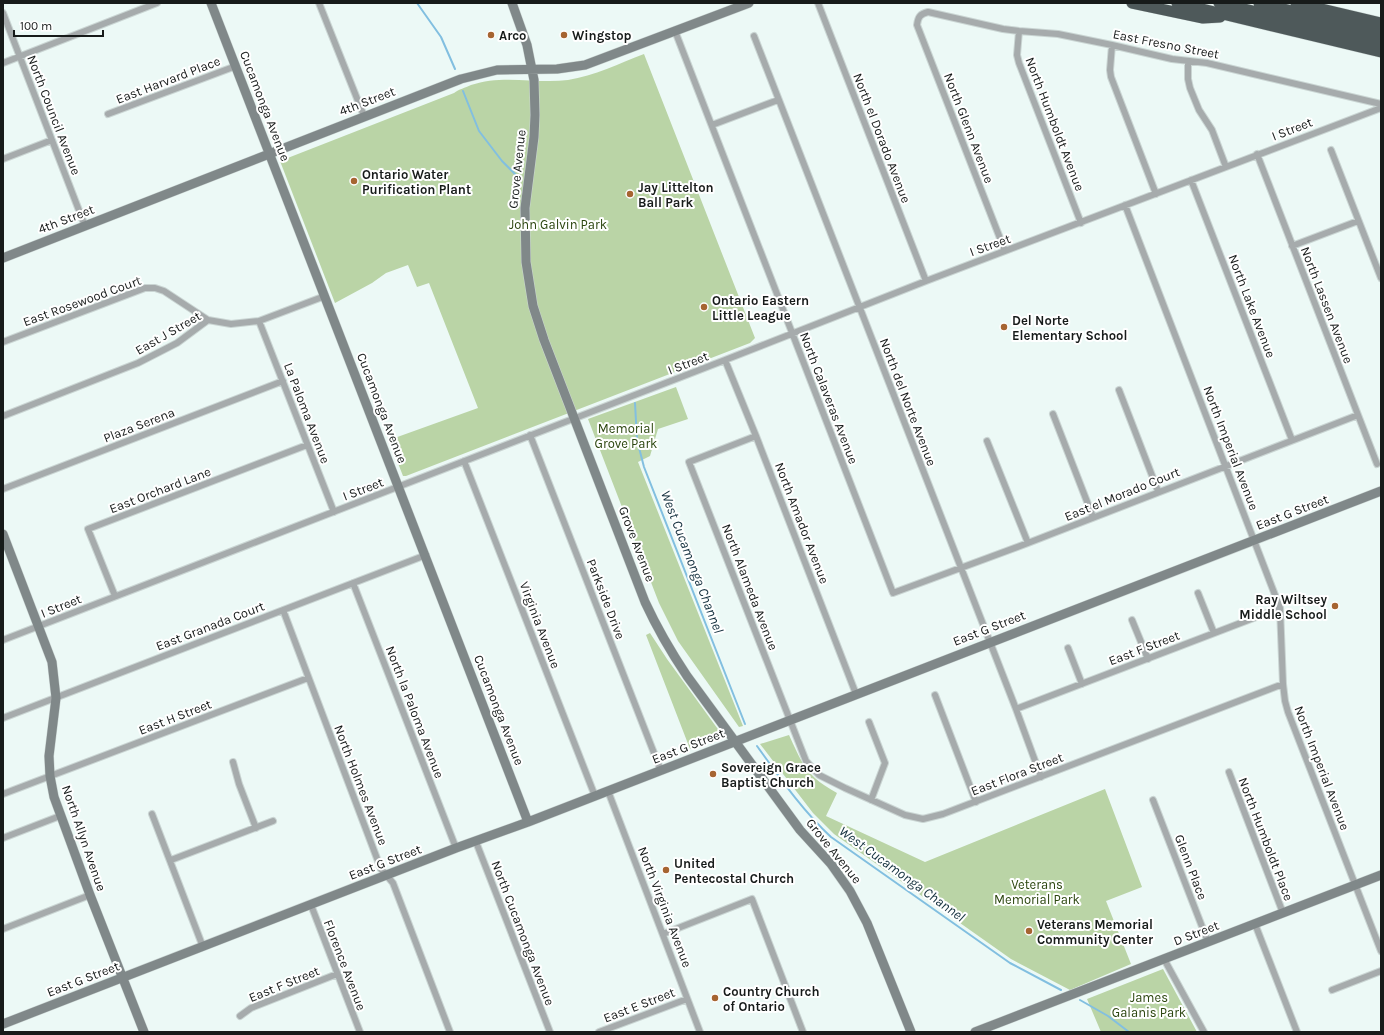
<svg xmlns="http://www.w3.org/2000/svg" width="1384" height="1035" font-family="Karla,sans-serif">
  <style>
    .green { fill: #bad4a6 }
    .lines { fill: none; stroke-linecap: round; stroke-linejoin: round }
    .stream { stroke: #82bfe0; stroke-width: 2 }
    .street-casing { stroke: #cad5d3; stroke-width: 8 }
    .secondary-casing { stroke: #cad5d3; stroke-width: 10 }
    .highway-casing { stroke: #cad5d3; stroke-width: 12 }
    .street { stroke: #a6abac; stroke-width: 6 }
    .secondary { stroke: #808889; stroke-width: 9 }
    .highway { stroke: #4e595a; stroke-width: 11 }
    .poi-dot { fill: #a66431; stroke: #fff; stroke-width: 1.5 }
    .labels { text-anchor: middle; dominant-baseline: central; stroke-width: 4; stroke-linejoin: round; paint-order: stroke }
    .poi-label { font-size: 13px; font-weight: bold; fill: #171b1a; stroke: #fff; text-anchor: start }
    .street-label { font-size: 13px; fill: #171b1a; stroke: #fff }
    .park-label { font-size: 13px; fill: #2b450e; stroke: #fff }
    .water-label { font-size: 14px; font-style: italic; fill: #14303e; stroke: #fff }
  </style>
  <rect width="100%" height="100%" fill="#ecf9f6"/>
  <!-- green -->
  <path class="green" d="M 644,54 L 755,338 L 750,343 L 406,476 L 403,476 L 389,440 L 478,408 L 429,283 L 417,287 L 408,265 L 386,273 L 372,283 L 335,303 L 280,161 L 454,93 C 459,89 465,88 471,85 C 503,74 536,84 568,80 C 594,76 620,63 644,54 Z
    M 676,387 L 688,419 L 658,429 L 650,456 L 638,462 L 743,726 L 739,727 L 678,641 L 659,603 L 588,419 Z
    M 650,633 L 667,659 L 720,732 L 718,738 L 690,749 L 646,635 Z
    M 789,735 C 803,765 806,776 837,793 L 826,816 L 925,862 L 1105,789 L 1142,887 L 1106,901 L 1131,964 L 1070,990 L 1011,959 L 834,834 L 813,813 L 760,744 Z
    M 1163,969 L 1197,1032 L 1101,1032 L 1087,999 Z"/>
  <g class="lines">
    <!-- stream -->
    <path class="stream" d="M 417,3 L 441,37 L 455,69
      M 463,91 L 479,131 L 502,161 L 516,175
      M 635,403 L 637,440 L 644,467 L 745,724
      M 757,746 C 780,778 802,810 831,837 L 1010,963 L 1061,990
      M 1080,1000 L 1108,1016 L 1129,1032"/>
    <defs>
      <path id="street" d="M 319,3 L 364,116
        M 818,3 L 926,281
        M 3,13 L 85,226
        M 675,31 L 893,593 L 1028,543 L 1358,415
        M 1019,31 L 1017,55 L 1019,63 L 1081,223
        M 754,36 L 1016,709 L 1041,777
        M 1112,45 L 1110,70 L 1111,77 L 1156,194
        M 1188,61 L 1188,79 L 1190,88 L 1199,110 L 1212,130 L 1226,167
        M 3,63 L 157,3
        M 108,114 L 236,66
        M 712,125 L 778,100
        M 1331,150 L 1381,278
        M 1257,154 L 1377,464
        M 3,159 L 52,140
        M 1191,180 L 1292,440
        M 1125,205 L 1280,608 L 1283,684 L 1285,701 L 1288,712 L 1381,951
        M 1292,246 L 1358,221
        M 1005,251 L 917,25 C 918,17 920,14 928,12 L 1003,29 L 1019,31 L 1058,34 L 1112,45 L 1172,59 L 1207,63 L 1381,104
        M 259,321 L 334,512
        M 3,342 L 145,288 L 155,288 L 164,291 L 208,320
        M 725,360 L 756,436 L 856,694
        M 1119,390 L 1158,491
        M 1053,414 L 1093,517
        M 3,416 L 138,363 L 177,343 L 208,320 L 231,324 L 259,321 L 325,296
        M 530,435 L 661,771
        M 756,436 L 689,462 L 806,761 L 819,775 L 845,788 L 905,815 L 923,819 L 943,814 L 1283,684
        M 987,441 L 1028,543
        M 464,461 L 595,796
        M 3,489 L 283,381
        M 353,583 L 456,848
        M 1198,593 L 1214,633
        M 115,596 L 88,529 L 307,445
        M 283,610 L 381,869 L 393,883 L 450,1032
        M 1132,620 L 1148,659
        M 3,640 L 725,360 L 926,281 L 1381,108
        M 1068,648 L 1082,684
        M 935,695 L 976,802
        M 1016,709 L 1280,608
        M 3,718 L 426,555
        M 869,722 L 885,763 L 871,800
        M 233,762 L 239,784 L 256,828
        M 1229,772 L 1283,913
        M 608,791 L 700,1032
        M 3,794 L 308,678
        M 1153,800 L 1208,942
        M 152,814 L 203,947
        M 3,838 L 60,816
        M 476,842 L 550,1032
        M 171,860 L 273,821
        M 311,905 L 360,1032
        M 1255,924 L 1297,1032
        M 3,929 L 90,895
        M 663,934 L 752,899 L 803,1032
        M 1164,959 L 1204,1032
        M 1332,990 L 1381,971
        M 240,1016 L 251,1008 L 337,974
        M 599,1032 L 687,999"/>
      <path id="secondary" d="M 211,3 L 528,822
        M 512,3 L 527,45 L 534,80 L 535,115 L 534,137 L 525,208 L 526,262 L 533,306 L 544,340 L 645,602 C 657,628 671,652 687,676 L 800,830 L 831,864 L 850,891 L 867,923 L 911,1032
        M 3,258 L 461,79 L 497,70 L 557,69 L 585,65 L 749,3
        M 3,534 L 52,662 L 56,698 L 49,756 L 50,776 L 54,797 L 90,895 L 144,1032
        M 3,1024 L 456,848 L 528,822 L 1381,491
        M 975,1032 L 1381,875"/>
      <path id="highway" d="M 1132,3 L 1203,18 L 1220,17
        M 1177,3 L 1381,52
        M 1219,3 L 1381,42
        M 1259,3 L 1381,33
        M 1296,3 L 1381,23"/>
    </defs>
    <!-- street casing -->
    <use href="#street" class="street-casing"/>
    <!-- secondary casing -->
    <use href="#secondary" class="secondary-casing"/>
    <!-- highway casing -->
    <use href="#highway" class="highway-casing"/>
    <!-- street -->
    <use href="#street" class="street"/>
    <!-- secondary -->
    <use href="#secondary" class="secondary"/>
    <!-- highway -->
    <use href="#highway" class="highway"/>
  </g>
  <!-- markers -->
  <g class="poi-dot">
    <circle cx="491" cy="35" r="4"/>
    <circle cx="564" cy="35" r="4"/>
    <circle cx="354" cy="181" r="4"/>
    <circle cx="630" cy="194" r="4"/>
    <circle cx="704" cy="307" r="4"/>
    <circle cx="1004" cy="327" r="4"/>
    <circle cx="1335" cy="606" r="4"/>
    <circle cx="713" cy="774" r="4"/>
    <circle cx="666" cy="870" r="4"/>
    <circle cx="1029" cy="931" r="4"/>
    <circle cx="715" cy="998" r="4"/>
  </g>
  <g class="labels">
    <!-- poi labels -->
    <g class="poi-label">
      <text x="499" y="35">Arco</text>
      <text x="572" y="35">Wingstop</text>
      <text x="362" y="174">Ontario Water<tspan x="362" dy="15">Purification Plant</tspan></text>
      <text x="638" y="187">Jay Littelton<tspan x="638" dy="15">Ball Park</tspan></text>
      <text x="712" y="300">Ontario Eastern<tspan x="712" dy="15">Little League</tspan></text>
      <text x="1012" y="320">Del Norte<tspan x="1012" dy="15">Elementary School</tspan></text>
      <text x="1327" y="599" text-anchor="end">Ray Wiltsey<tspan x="1327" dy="15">Middle School</tspan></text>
      <text x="721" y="767">Sovereign Grace<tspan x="721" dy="15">Baptist Church</tspan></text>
      <text x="674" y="863">United<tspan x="674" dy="15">Pentecostal Church</tspan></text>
      <text x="1037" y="924">Veterans Memorial<tspan x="1037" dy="15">Community Center</tspan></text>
      <text x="723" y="991">Country Church<tspan x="723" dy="15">of Ontario</tspan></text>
    </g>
    <!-- street labels -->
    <g class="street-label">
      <text transform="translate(1166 44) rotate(11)">East Fresno Street</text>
      <text transform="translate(168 80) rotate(-21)">East Harvard Place</text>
      <text transform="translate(367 101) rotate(-21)">4th Street</text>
      <text transform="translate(265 106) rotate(69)">Cucamonga Avenue</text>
      <text transform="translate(54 115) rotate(69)">North Council Avenue</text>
      <text transform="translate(1055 124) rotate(69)">North Humboldt Avenue</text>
      <text transform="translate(969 128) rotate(69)">North Glenn Avenue</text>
      <text transform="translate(1292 129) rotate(-21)">I Street</text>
      <text transform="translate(882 138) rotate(69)">North el Dorado Avenue</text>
      <text transform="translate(517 169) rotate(-84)">Grove Avenue</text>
      <text transform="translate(66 219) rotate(-21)">4th Street</text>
      <text transform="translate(990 245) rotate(-20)">I Street</text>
      <text transform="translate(82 301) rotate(-20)">East Rosewood Court</text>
      <text transform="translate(1327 305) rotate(69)">North Lassen Avenue</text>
      <text transform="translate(1252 306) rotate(69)">North Lake Avenue</text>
      <text transform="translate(168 333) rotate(-30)">East J Street</text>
      <text transform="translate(688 363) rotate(-21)">I Street</text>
      <text transform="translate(829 398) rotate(69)">North Calaveras Avenue</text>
      <text transform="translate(908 402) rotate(69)">North del Norte Avenue</text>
      <text transform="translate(382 408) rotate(69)">Cucamonga Avenue</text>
      <text transform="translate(307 413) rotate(69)">La Paloma Avenue</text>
      <text transform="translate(139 425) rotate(-21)">Plaza Serena</text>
      <text transform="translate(1231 448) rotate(69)">North Imperial Avenue</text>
      <text transform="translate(363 489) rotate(-21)">I Street</text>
      <text transform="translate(160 490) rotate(-21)">East Orchard Lane</text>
      <text transform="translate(1122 494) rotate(-22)">East el Morado Court</text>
      <text transform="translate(1292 512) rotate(-21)">East G Street</text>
      <text transform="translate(802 523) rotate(69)">North Amador Avenue</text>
      <text transform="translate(637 544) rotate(69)">Grove Avenue</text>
      <text transform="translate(750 587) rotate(69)">North Alameda Avenue</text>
      <text transform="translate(606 599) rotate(69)">Parkside Drive</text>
      <text transform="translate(61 606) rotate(-22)">I Street</text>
      <text transform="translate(540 625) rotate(69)">Virginia Avenue</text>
      <text transform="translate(210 626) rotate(-21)">East Granada Court</text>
      <text transform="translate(989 628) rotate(-21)">East G Street</text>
      <text transform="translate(1144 648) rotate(-21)">East F Street</text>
      <text transform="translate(499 710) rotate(69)">Cucamonga Avenue</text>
      <text transform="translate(415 712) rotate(69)">North la Paloma Avenue</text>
      <text transform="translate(175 717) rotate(-21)">East H Street</text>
      <text transform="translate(688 746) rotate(-21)">East G Street</text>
      <text transform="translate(1322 768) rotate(69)">North Imperial Avenue</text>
      <text transform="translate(1017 774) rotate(-21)">East Flora Street</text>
      <text transform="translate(361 785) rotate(69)">North Holmes Avenue</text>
      <text transform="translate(84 838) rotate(71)">North Allyn Avenue</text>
      <text transform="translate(1266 839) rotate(69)">North Humboldt Place</text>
      <text transform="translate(834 851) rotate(51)">Grove Avenue</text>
      <text transform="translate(385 862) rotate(-21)">East G Street</text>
      <text transform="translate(1191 867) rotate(69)">Glenn Place</text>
      <text transform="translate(665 907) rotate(69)">North Virginia Avenue</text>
      <text transform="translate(523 933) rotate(69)">North Cucamonga Avenue</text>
      <text transform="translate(1196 933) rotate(-21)">D Street</text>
      <text transform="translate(345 965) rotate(69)">Florence Avenue</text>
      <text transform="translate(83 979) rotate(-21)">East G Street</text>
      <text transform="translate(284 984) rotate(-22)">East F Street</text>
      <text transform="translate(639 1005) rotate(-21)">East E Street</text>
    </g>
    <!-- park labels -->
    <g class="park-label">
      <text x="558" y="224">John Galvin Park</text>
      <text x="626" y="428">Memorial<tspan x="626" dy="15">Grove Park</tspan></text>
      <text x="1037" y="884">Veterans<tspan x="1037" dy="15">Memorial Park</tspan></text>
      <text x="1149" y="997">James<tspan x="1149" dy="15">Galanis Park</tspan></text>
    </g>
    <!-- water labels -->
    <g class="water-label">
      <text transform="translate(692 562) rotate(69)">West Cucamonga Channel</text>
      <text transform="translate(902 874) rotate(36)">West Cucamonga Channel</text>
    </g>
  </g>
  <!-- border -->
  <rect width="1384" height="1035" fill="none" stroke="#171b1a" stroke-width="8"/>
  <!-- scale -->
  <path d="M14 30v6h89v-6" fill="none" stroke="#171b1a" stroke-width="2"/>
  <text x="20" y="30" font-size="12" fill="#171b1a" stroke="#ffffff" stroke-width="3" paint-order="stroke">100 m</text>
</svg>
